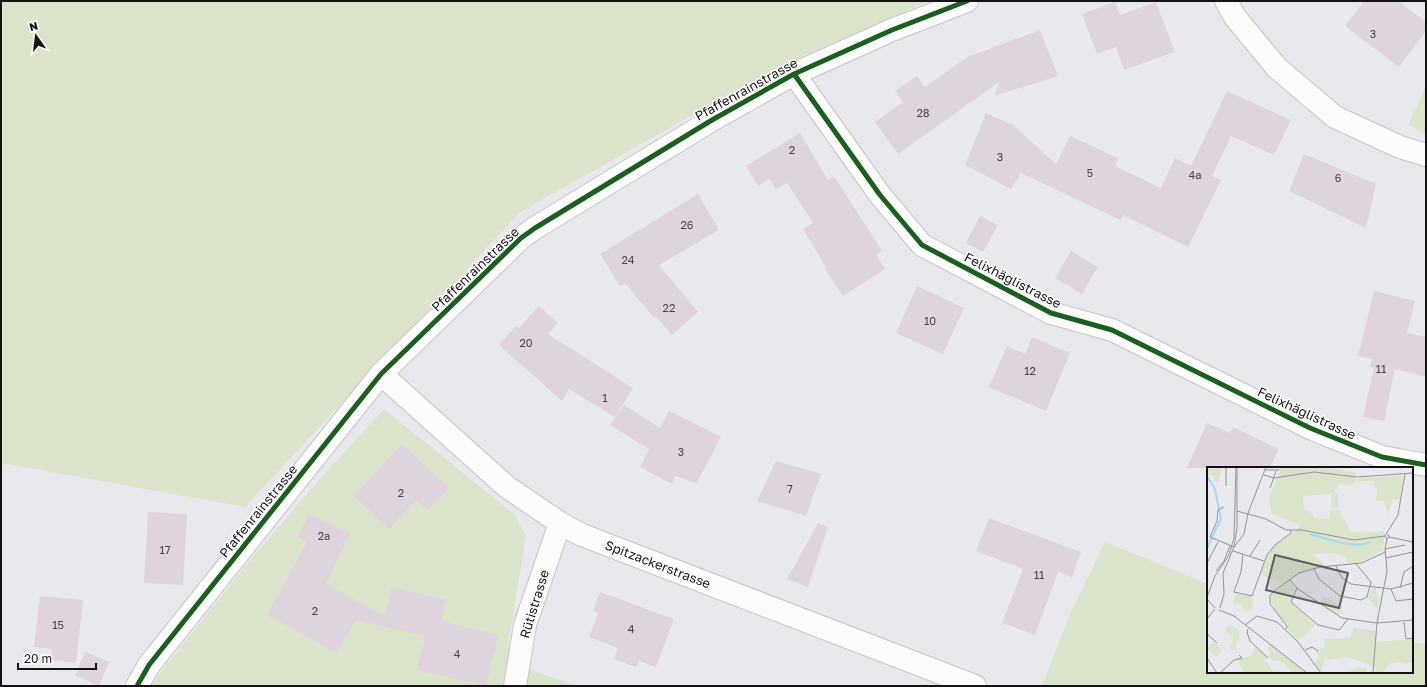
<svg xmlns="http://www.w3.org/2000/svg" width="1427" height="687" font-family="'Golos Text',sans-serif">
  <style>
    .green { fill: #dae4cb }
    .building { fill: #dfd3de }
    .lines { fill: none; stroke-linecap: round; stroke-linejoin: round }
    .minor-casing { stroke: #c4c5c8; stroke-width: 24 }
    .minor { stroke: #fcfcfc; stroke-width: 22 }
    .cycleway-casing { stroke: #fff; stroke-width: 8 }
    .cycleway { stroke: #1b5e20; stroke-width: 5 }
    .labels { text-anchor: middle; dominant-baseline: central; stroke-width: 3; stroke-linejoin: round; paint-order: stroke }
    .number-label { font-size: 11px; fill: #48454a }
    .street-label { font-size: 13px; fill: #131316; stroke: #fff }
    .inset-river { fill: none; stroke: #a6d7f6; stroke-width: 2 }
    .inset-road { fill: none; stroke: #939398; stroke-width: 1 }
    .view { fill: #5e5e62; fill-opacity: 0.15; stroke: #5e5e62; stroke-width: 2 }
    .inset-edge { fill: none; stroke: #131316; stroke-width: 2 }
  </style>
  <rect width="100%" height="100%" fill="#e8e9ee"/>
  <!-- green -->
  <path class="green" d="M 1,1 L 929,1 L 784,64 L 520,212 L 245,507 L 1,463 Z
    M 1426,86 L 1426,134 L 1408,125 Z
    M 384,409 L 515,515 L 526,536 L 509,639 L 509,686 L 152,686 L 157,677 L 247,564 L 319,480 Z
    M 1105,542 L 1208,584 L 1208,672 L 1412,672 L 1412,642 L 1426,644 L 1426,686 L 1042,686 L 1070,614 Z
    M 526,668 L 576,686 L 522,686 Z"/>
  <!-- building -->
  <path class="building" d="M 1364,1 L 1398,1 L 1426,22 L 1426,31 L 1399,67 L 1345,26 Z
    M 1115,2 L 1120,15 L 1156,2 L 1175,52 L 1124,70 L 1116,47 L 1097,54 L 1082,14 Z
    M 1040,30 L 1058,76 L 994,96 L 999,82 L 970,103 L 966,104 L 967,105 L 898,154 L 875,122 L 903,102 L 895,91 L 917,76 L 925,87 L 967,57 Z
    M 1227,91 L 1291,120 L 1274,155 L 1231,136 L 1212,176 L 1221,180 L 1188,247 L 1123,215 L 1120,220 L 1021,173 L 1011,189 L 965,165 L 986,113 L 1013,125 L 1056,164 L 1070,136 L 1118,158 L 1115,166 L 1161,188 L 1175,158 L 1191,166 Z
    M 800,133 L 828,180 L 834,176 L 882,251 L 876,255 L 885,269 L 843,296 L 825,269 L 826,267 L 803,229 L 813,223 L 787,183 L 776,189 L 770,179 L 758,186 L 746,166 Z
    M 1304,154 L 1376,184 L 1366,228 L 1289,191 Z
    M 698,194 L 719,230 L 659,265 L 698,312 L 672,335 L 656,317 L 654,318 L 625,283 L 620,286 L 600,254 Z
    M 980,216 L 998,225 L 983,252 L 966,243 Z
    M 1071,251 L 1098,267 L 1082,294 L 1055,278 Z
    M 917,286 L 964,308 L 943,354 L 896,333 Z
    M 1374,291 L 1415,301 L 1407,333 L 1426,337 L 1426,377 L 1395,369 L 1384,421 L 1363,417 L 1374,368 L 1370,367 L 1372,359 L 1358,356 Z
    M 539,306 L 558,323 L 548,334 L 633,388 L 615,417 L 569,389 L 562,401 L 499,345 L 516,326 L 519,328 Z
    M 1032,337 L 1070,353 L 1046,411 L 989,387 L 1007,346 L 1025,354 Z
    M 624,405 L 660,428 L 669,411 L 721,437 L 697,483 L 675,476 L 672,484 L 640,467 L 649,449 L 610,425 Z
    M 1207,423 L 1230,433 L 1233,427 L 1279,449 L 1270,468 L 1187,468 Z
    M 402,444 L 449,488 L 428,510 L 416,500 L 389,529 L 354,496 Z
    M 776,461 L 821,474 L 806,516 L 757,501 Z
    M 148,512 L 187,514 L 183,585 L 144,583 Z
    M 309,514 L 350,533 L 326,584 L 385,616 L 392,587 L 446,600 L 441,621 L 498,635 L 486,686 L 417,670 L 425,636 L 356,620 L 337,653 L 267,615 L 307,542 L 298,537 Z
    M 989,518 L 1081,552 L 1072,577 L 1058,572 L 1035,635 L 1002,623 L 1023,569 L 976,551 Z
    M 818,523 L 828,527 L 808,587 L 787,579 Z
    M 600,592 L 674,619 L 656,667 L 639,661 L 636,667 L 614,659 L 618,648 L 589,637 L 598,613 L 593,611 Z
    M 40,596 L 83,600 L 76,663 L 51,660 L 52,649 L 34,647 Z
    M 85,652 L 109,662 L 99,686 L 75,675 Z"/>
  <g class="lines">
    <defs>
      <path id="minor" d="M 1226,1 L 1235,17 L 1277,68 L 1335,117 L 1400,147 L 1426,155
        M 794,74 L 880,195 L 922,245 L 1051,313 L 1112,330 L 1310,428 L 1382,457 L 1426,465
        M 381,374 L 507,487 L 560,523 L 582,535 L 975,686
        M 137,686 L 149,665 L 381,374 L 521,238 L 535,228 L 712,120 L 794,74 L 892,30 L 967,1
        M 515,686 L 525,625 L 560,523"/>
    </defs>
    <!-- minor casing -->
    <use href="#minor" class="minor-casing"/>
    <!-- minor -->
    <use href="#minor" class="minor"/>
    <defs>
      <path id="cycleway" d="M 794,74 L 880,195 L 922,245 L 1051,313 L 1112,330 L 1310,428 L 1382,457 L 1426,465
        M 137,686 L 149,665 L 381,374 L 521,238 L 535,228 L 712,120 L 794,74 L 892,30 L 967,1"/>
    </defs>
    <!-- cycleway casing -->
    <use href="#cycleway" class="cycleway-casing"/>
    <!-- cycleway -->
    <use href="#cycleway" class="cycleway"/>
  </g>
  <g class="labels">
    <!-- number labels -->
    <g class="number-label">
      <text x="1373" y="33">3</text>
      <text x="923" y="112">28</text>
      <text x="792" y="149">2</text>
      <text x="1000" y="156">3</text>
      <text x="1090" y="172">5</text>
      <text x="1195" y="174">4a</text>
      <text x="1338" y="177">6</text>
      <text x="687" y="224">26</text>
      <text x="628" y="259">24</text>
      <text x="669" y="307">22</text>
      <text x="930" y="320">10</text>
      <text x="526" y="342">20</text>
      <text x="1381" y="368">11</text>
      <text x="1030" y="370">12</text>
      <text x="605" y="397">1</text>
      <text x="681" y="451">3</text>
      <text x="790" y="488">7</text>
      <text x="401" y="492">2</text>
      <text x="324" y="535">2a</text>
      <text x="165" y="549">17</text>
      <text x="1039" y="574">11</text>
      <text x="315" y="610">2</text>
      <text x="58" y="624">15</text>
      <text x="631" y="628">4</text>
      <text x="457" y="653">4</text>
    </g>
    <!-- street labels -->
    <g class="street-label">
      <text transform="translate(746 89) rotate(-29)">Pfaffenrainstrasse</text>
      <text transform="translate(475 269) rotate(-44)">Pfaffenrainstrasse</text>
      <text transform="translate(1013 280) rotate(27)">Felixhäglistrasse</text>
      <text transform="translate(1307 413) rotate(25)">Felixhäglistrasse</text>
      <text transform="translate(258 511) rotate(-51)">Pfaffenrainstrasse</text>
      <text transform="translate(658 564) rotate(21)">Spitzackerstrasse</text>
      <text transform="translate(534 604) rotate(-73)">Rütistrasse</text>
    </g>
  </g>
  <!-- overview -->
  <g transform="translate(1207 467)">
    <rect width="206" height="206" fill="#e8e9ee"/>
    <path d="M 9,0 L 14,0 L 12,15 L 6,15 L 7,9 L 0,7 L 0,1 L 8,2 ZM 73,0 L 122,0 L 149,6 L 149,16 L 139,19 L 133,17 L 127,24 L 131,28 L 131,40 L 125,41 L 124,27 L 96,29 L 97,43 L 105,46 L 107,51 L 123,52 L 123,44 L 132,43 L 143,64 L 151,66 L 178,64 L 176,83 L 155,95 L 141,97 L 139,91 L 127,86 L 107,87 L 118,99 L 92,105 L 74,117 L 53,107 L 65,81 L 91,62 L 93,58 L 65,47 L 62,32 ZM 196,9 L 193,33 L 186,32 L 181,47 L 177,34 L 169,34 L 170,25 L 166,14 L 151,14 L 152,11 ZM 82,113 L 88,122 L 83,135 L 108,158 L 91,173 L 80,162 L 81,157 L 74,152 L 63,133 L 65,127 ZM 165,121 L 169,121 L 169,130 L 172,132 L 171,140 L 167,140 L 161,130 ZM 28,127 L 46,130 L 45,143 L 40,144 L 35,141 L 35,138 L 26,136 ZM 117,129 L 135,140 L 132,148 L 112,136 ZM 22,157 L 32,163 L 33,167 L 28,182 L 23,183 L 26,169 L 18,164 ZM 147,161 L 169,164 L 168,175 L 206,172 L 206,194 L 195,198 L 195,195 L 184,196 L 175,206 L 169,206 L 169,200 L 140,190 L 118,193 L 114,205 L 107,196 L 112,191 L 109,183 L 118,180 L 118,172 L 143,171 ZM 6,174 L 15,183 L 10,190 L 0,182 ZM 65,178 L 98,206 L 86,206 L 77,197 L 69,193 L 67,195 L 62,190 L 61,179 ZM 49,180 L 60,191 L 57,192 L 68,206 L 37,206 L 30,192 L 44,189 ZM 150,199 L 160,202 L 160,206 L 135,206 L 146,203 Z" fill="#dae4cb"/>
    <path class="inset-river" d="M 0,9 L 8,22 L 14,52 L 0,81M 103,67 L 135,76 L 152,78 L 164,75"/>
    <path class="inset-road" d="M 19,0 L 19,19M 58,3 L 72,3M 57,8 L 67,11 L 107,5 L 150,10 L 206,6M 63,21 L 69,4M 17,40 L 11,43 L 10,54 L 3,70 L 27,80 L 37,67 L 41,46 L 59,0M 30,44 L 59,52 L 79,63 L 95,63 L 147,73 L 178,69M 181,67 L 182,70 L 180,72 L 178,69 L 191,48 L 198,7M 182,70 L 206,75M 178,82 L 198,78M 26,84 L 57,94M 36,87 L 34,105 L 27,125 L 45,129 L 60,88 L 68,78 L 84,66 L 84,63M 43,89 L 53,73M 179,91 L 206,85M 0,96 L 11,75M 129,99 L 135,111 L 144,117 L 184,122 L 206,116M 107,102 L 112,112 L 133,129 L 154,133 L 160,130 L 164,115 L 149,97M 9,104 L 17,94 L 23,79M 82,112 L 91,122 L 135,151 L 170,156 L 206,153M 90,121 L 84,135 L 111,158 L 132,163 L 141,152M 193,121 L 197,105 L 206,99M 184,122 L 189,134 L 206,132M 0,130 L 8,109 L 22,88 L 27,71 L 29,0M 0,132 L 8,141M 13,141 L 17,127 L 16,106 L 27,80 L 30,61 L 30,0M 12,143 L 27,149 L 100,206M 0,152 L 8,142M 197,155 L 199,172 L 206,171M 38,158 L 50,149 L 70,155 L 91,175 L 114,206M 41,162 L 40,165 L 43,174 L 61,191M 79,162 L 80,159 L 63,137 L 63,129 L 67,124 L 92,106 L 113,100 L 155,96 L 178,85M 0,167 L 10,176M 98,183 L 105,180 L 111,184M 0,191 L 10,206M 13,206 L 27,193 L 35,191 L 32,188M 166,206 L 170,156 L 180,104 L 178,82 L 180,72"/>
    <path class="view" d="M 68,88 L 141,106 L 132,141 L 59,123 Z"/>
    <rect width="206" height="206" class="inset-edge"/>
  </g>
  <!-- border -->
  <rect width="1427" height="687" fill="none" stroke="#131316" stroke-width="4"/>
  <!-- north arrow -->
  <g transform="translate(36 36) rotate(346)" stroke="#ffffff" stroke-width="3" paint-order="stroke">
  <path d="M0-3L7 15L0 10L-7 15Z" fill="#131316"/>
  <text y="-6" font-size="11" font-weight="bold" text-anchor="middle" fill="#131316">N</text>
  </g>
  <!-- scale -->
  <path d="M18 663v6h78v-6" fill="none" stroke="#131316" stroke-width="2"/>
  <text x="24" y="663" font-size="12" fill="#131316" stroke="#ffffff" stroke-width="3" paint-order="stroke">20 m</text>
</svg>
